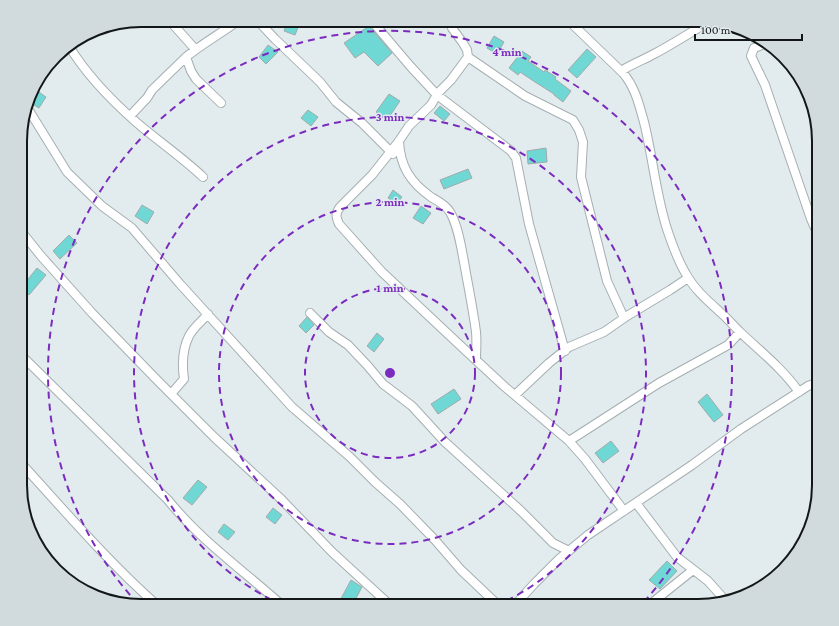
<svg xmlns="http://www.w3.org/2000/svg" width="839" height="626" font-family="'Crimson Pro',serif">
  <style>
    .building { fill: #6fd7d4; stroke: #a1abaa }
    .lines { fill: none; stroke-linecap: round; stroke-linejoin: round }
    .street-casing { stroke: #a5afb1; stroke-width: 10 }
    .street { stroke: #fff; stroke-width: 8 }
    .ring { fill: none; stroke: #7b2cbf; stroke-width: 2; stroke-dasharray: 7 5 }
    .rim { fill: none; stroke: #131718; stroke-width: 2 }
    .centre { fill: #7b2cbf; stroke: #e2ecef; stroke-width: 2 }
    .ring-label { font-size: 12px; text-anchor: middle; font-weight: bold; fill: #7b2cbf; stroke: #e2ecef; stroke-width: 3; stroke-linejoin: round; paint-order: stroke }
  </style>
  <rect width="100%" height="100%" fill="#e2ecef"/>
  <!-- building -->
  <path class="building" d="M 288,20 L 301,20 L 295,35 L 284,31 Z
    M 465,20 L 481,20 L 469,27 Z
    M 369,26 L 392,53 L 378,66 L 364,52 L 355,58 L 344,43 Z
    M 494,36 L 504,42 L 497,54 L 487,48 Z
    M 268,45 L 278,52 L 266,64 L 259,57 Z
    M 587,49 L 596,57 L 577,78 L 568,70 Z
    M 522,51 L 531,57 L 528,61 L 544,72 L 545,70 L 556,77 L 555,79 L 571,91 L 563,102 L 554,95 L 554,94 L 535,82 L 520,72 L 518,75 L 509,68 Z
    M 36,90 L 46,97 L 39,108 L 29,102 Z
    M 389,94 L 400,101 L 387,120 L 376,112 Z
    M 440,106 L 450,114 L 444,121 L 434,113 Z
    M 308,110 L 318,117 L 311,126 L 301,118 Z
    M 546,148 L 547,162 L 528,164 L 527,151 Z
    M 468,169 L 472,178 L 444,189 L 440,180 Z
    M 393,190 L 402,197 L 397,204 L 388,198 Z
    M 142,205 L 154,212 L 147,224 L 135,216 Z
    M 421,206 L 431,213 L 423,224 L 413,218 Z
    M 69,235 L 77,243 L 60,259 L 53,251 Z
    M 37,268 L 46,275 L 29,295 L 21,288 Z
    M 307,317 L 314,325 L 306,333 L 299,326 Z
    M 377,333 L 384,339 L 374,352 L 367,346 Z
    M 454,389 L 461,399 L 438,414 L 431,404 Z
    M 707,394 L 723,415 L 714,422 L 698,402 Z
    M 611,441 L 619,451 L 603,463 L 595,453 Z
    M 198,480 L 207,487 L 192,505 L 183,498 Z
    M 273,508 L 282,515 L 275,524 L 266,517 Z
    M 224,524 L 235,532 L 228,540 L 218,532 Z
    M 667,561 L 677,571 L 660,589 L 649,580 Z
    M 351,580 L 362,587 L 352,606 L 337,606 Z"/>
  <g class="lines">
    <defs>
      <path id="street" d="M 169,20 L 195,49
        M 257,20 L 275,39 L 320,82 L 336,102 L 362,123 L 393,154
        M 371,20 L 411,67 L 437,95 L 511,151 L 516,158 L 529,224 L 565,351
        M 452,20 L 452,28 L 463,43 L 467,50 L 468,57 L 451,80 L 438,93 L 431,105 L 409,126 L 399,141 L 372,175 L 340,207 C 335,214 336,217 339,224 L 382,272 L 464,349 L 505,387 L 569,441 L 585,459 L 624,511
        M 568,20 L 623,73 C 635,87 639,104 644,122 C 653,158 656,195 667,229 C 672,244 678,261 686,274 C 694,289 708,301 720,312 C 727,318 733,325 740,332 C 760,351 782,368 799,392
        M 767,43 L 754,48 L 751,56 L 765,85 L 811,219 L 819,237
        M 69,46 C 86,74 111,100 136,122 C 158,141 182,157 203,177
        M 468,57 L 525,96 L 573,120 L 579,130 L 583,142 L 581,177 L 607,281 L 624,318
        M 621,71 C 632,64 643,60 654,54 C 671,45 688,34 705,24 L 708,21
        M 221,103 L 196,79 L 191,71 L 186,57 C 203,43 222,33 239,20
        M 27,109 L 30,112 L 67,172 L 102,206 L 132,228 L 180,284 L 292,407 L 350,457 L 375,482 L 400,504 L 435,540 L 461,570 L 499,606
        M 130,116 L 147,98 L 152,90 L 186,57
        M 399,141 C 400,166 410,182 431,197 C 438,201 446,205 450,212 C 458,226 461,246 464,262 C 468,285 473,309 476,332 C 477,341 476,351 476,360
        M 21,231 L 41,256 L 92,313 L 157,380 L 214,437 L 281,499 L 332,552 L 391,606
        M 310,313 L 329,332 L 348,345 L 367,365 L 383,384 L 412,406 L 445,442 L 521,511 L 553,543 L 569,551
        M 21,355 L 168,500 C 201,541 244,571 283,606
        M 171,394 L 184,379 C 182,365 183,348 189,336 C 193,328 202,321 208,314
        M 515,395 L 549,363 L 569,347 L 604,332 L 627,316 L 670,290 L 688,278
        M 569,441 L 659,383 L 728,345 L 740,332
        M 20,462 C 65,511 108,562 158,606
        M 636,503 L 677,557 L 708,581 L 725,600
        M 514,606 L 534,584 L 559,559 L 588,535 L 692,465 L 741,429 L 808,386 L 819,382
        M 648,606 L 693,570"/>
    </defs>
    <!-- street casing -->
    <use href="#street" class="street-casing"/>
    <!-- street -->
    <use href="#street" class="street"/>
  </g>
  <!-- distance rings -->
  <g class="ring">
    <circle cx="390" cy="373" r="85"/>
    <circle cx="390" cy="373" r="171"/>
    <path d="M282 605A256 256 0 1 1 498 605"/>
    <path d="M138 604A342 342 0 1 1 642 604"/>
  </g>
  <!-- crop -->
  <path d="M0 0H839V626H0ZM141 27H698A114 114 0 0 1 812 141V485A114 114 0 0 1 698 599H141A114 114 0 0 1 27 485V141A114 114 0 0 1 141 27Z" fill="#d1dbde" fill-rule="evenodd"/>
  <path class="rim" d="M141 27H698A114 114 0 0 1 812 141V485A114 114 0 0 1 698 599H141A114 114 0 0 1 27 485V141A114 114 0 0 1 141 27Z"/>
  <circle cx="390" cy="373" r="6" class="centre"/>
  <g class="ring-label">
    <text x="507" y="56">4 min</text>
    <text x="390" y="121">3 min</text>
    <text x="390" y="206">2 min</text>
    <text x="390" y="292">1 min</text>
  </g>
  <!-- scale -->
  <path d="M695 34v6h107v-6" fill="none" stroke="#131718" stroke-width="2"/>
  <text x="701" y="34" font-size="12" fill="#131718" stroke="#e2ecef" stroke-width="3" paint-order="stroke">100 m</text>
</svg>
